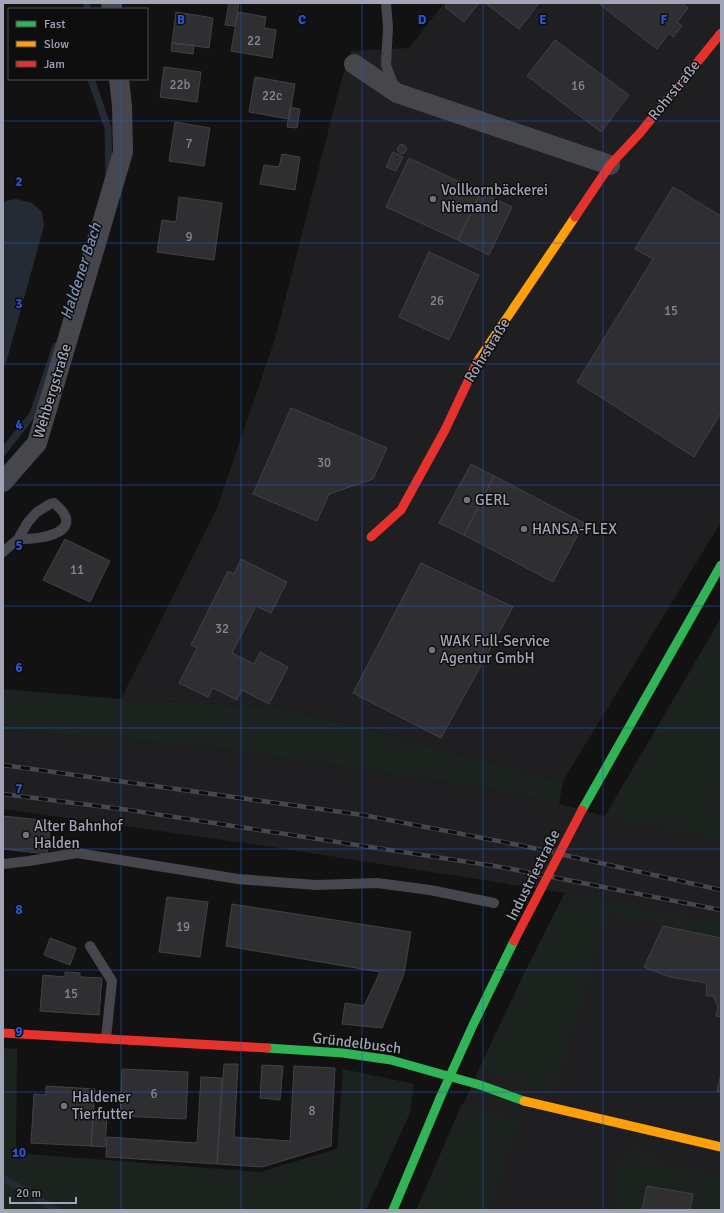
<svg xmlns="http://www.w3.org/2000/svg" width="724" height="1213" font-family="Signika,sans-serif">
  <style>
    .built { fill: #1f1f21 }
    .green { fill: #1c231e }
    .water { fill: #252b35 }
    .lines { fill: none; stroke-linecap: round; stroke-linejoin: round }
    .stream { stroke: #252b35; stroke-width: 7 }
    .building { fill: #2f2f31; stroke: #414247 }
    .lane { stroke: #46474c; stroke-width: 10 }
    .street { stroke: #46474c; stroke-width: 20 }
    .fast { stroke: #30b455; stroke-width: 9 }
    .slow { stroke: #ff9f0a; stroke-width: 9 }
    .jam { stroke: #e5322d; stroke-width: 9 }
    .rail-casing { stroke: #47484c; stroke-width: 4.5 }
    .rail { stroke: #0d0d0e; stroke-width: 3; stroke-dasharray: 9; stroke-linecap: butt }
    .fast-bridge { stroke: #30b455; stroke-width: 9 }
    .jam-bridge { stroke: #e5322d; stroke-width: 9 }
    .grid { fill: none; stroke: #2a57d4; stroke-width: 1; stroke-opacity: 0.55 }
    .poi-dot { fill: #70727c; stroke: #0d0d0e; stroke-width: 1.5 }
    .labels { text-anchor: middle; dominant-baseline: central; stroke-width: 3; stroke-linejoin: round; paint-order: stroke }
    .number-label { font-size: 13px; fill: #858894 }
    .street-label { font-size: 15px; fill: #a2a5b5; stroke: #0d0d0e }
    .poi-label { font-size: 15px; fill: #a2a5b5; stroke: #0d0d0e; text-anchor: start }
    .water-label { font-size: 16px; font-style: italic; fill: #768db3; stroke: #0d0d0e }
    .grid-label { font-size: 13px; text-anchor: middle; font-weight: bold; fill: #2a57d4; stroke: #0d0d0e; stroke-width: 3; stroke-linejoin: round; paint-order: stroke }
  </style>
  <rect width="100%" height="100%" fill="#121213"/>
  <!-- built -->
  <path class="built" d="M 444,3 L 721,3 L 721,522 L 563,781 L 284,707 L 121,699 L 217,508 L 275,339 L 340,85 L 351,51 L 409,48 Z
    M 721,618 L 721,1210 L 416,1210 L 479,1069 L 523,976 L 565,893 L 266,846 L 3,809 L 3,730 L 211,748 L 471,787 L 559,804 L 605,816 Z"/>
  <!-- green -->
  <path class="green" d="M 721,619 L 721,787 L 717,806 L 721,807 L 721,839 L 605,816 Z
    M 3,689 L 121,699 L 284,707 L 563,781 L 559,804 L 471,787 L 211,748 L 3,730 Z
    M 565,893 L 721,922 L 721,938 L 608,914 L 554,1096 L 479,1069 L 523,976 Z
    M 3,1048 L 17,1049 L 16,1153 L 260,1172 L 337,1149 L 343,1069 L 414,1084 L 410,1113 L 366,1210 L 3,1210 Z
    M 462,1104 L 520,1120 L 489,1210 L 416,1210 Z
    M 629,1145 L 647,1150 L 660,1163 L 721,1175 L 721,1206 L 719,1210 L 690,1210 L 693,1194 L 648,1186 L 642,1210 L 614,1210 C 615,1188 616,1163 629,1145 Z"/>
  <!-- water -->
  <path class="water" d="M 16,199 L 32,203 L 42,212 L 44,226 L 6,363 L 3,366 L 3,203 L 6,201 Z"/>
  <g class="lines">
    <!-- stream -->
    <path class="stream" d="M 87,9 L 87,3
      M 91,79 L 108,128 L 109,174
      M 3,452 L 33,414 L 56,346
      M 3,1178 L 56,1210"/>
  </g>
  <!-- building -->
  <path class="building" d="M 229,3 L 239,3 L 235,26 L 225,25 Z
    M 448,3 L 479,3 L 464,22 L 445,7 Z
    M 485,3 L 539,3 L 519,29 Z
    M 598,3 L 682,3 L 688,8 L 677,22 L 682,26 L 673,37 L 669,33 L 657,49 Z
    M 176,12 L 213,18 L 209,48 L 172,43 Z
    M 238,12 L 266,17 L 264,28 L 276,30 L 272,58 L 231,51 Z
    M 555,40 L 629,95 L 601,132 L 527,76 Z
    M 172,43 L 194,45 L 193,54 L 171,51 Z
    M 164,67 L 201,72 L 197,102 L 160,97 Z
    M 255,77 L 295,84 L 289,119 L 249,112 Z
    M 290,107 L 300,109 L 297,128 L 287,127 Z
    M 175,122 L 210,128 L 204,166 L 169,161 Z
    M397.5 149a4.5 4.5 0 1 1 9 0a4.5 4.5 0 1 1-9 0Z
    M 393,152 L 403,157 L 396,171 L 386,167 Z
    M 282,154 L 300,157 L 295,190 L 260,184 L 264,165 L 279,167 Z
    M 409,158 L 481,192 L 458,240 L 386,207 Z
    M 673,187 L 721,216 L 721,413 L 694,457 L 577,382 L 653,259 L 635,249 Z
    M 481,192 L 512,207 L 489,255 L 458,240 Z
    M 179,197 L 222,203 L 214,260 L 157,252 L 162,220 L 176,222 Z
    M 429,252 L 479,275 L 449,340 L 399,317 Z
    M 291,408 L 387,448 L 373,479 L 329,494 L 317,521 L 253,494 Z
    M 471,464 L 494,476 L 464,535 L 439,523 Z
    M 494,476 L 584,523 L 553,582 L 464,535 Z
    M 65,539 L 110,561 L 90,602 L 43,580 Z
    M 241,559 L 287,582 L 271,613 L 256,606 L 232,653 L 254,664 L 260,652 L 288,667 L 269,704 L 242,690 L 237,700 L 213,688 L 208,697 L 179,683 L 197,648 L 191,645 L 228,571 L 234,574 Z
    M 421,563 L 513,607 L 441,738 L 353,693 Z
    M 3,816 L 51,821 L 47,854 L 3,849 Z
    M 167,897 L 208,902 L 200,957 L 159,952 Z
    M 232,904 L 411,932 L 404,974 L 382,1028 L 342,1024 L 345,1003 L 364,1006 L 380,972 L 226,946 Z
    M 663,926 L 721,938 L 721,1017 L 716,1016 L 718,1006 L 713,996 L 706,996 L 707,983 L 670,977 L 644,967 Z
    M 50,938 L 76,948 L 70,965 L 44,955 Z
    M 65,972 L 80,973 L 80,977 L 102,978 L 99,1015 L 40,1011 L 43,975 L 65,977 Z
    M 224,1064 L 238,1064 L 234,1137 L 290,1141 L 294,1066 L 335,1068 L 331,1146 L 262,1167 L 217,1164 Z
    M 262,1065 L 283,1066 L 280,1100 L 260,1098 Z
    M 122,1069 L 188,1072 L 186,1119 L 120,1116 Z
    M 721,1073 L 721,1092 L 717,1091 Z
    M 201,1077 L 222,1078 L 217,1164 L 106,1157 L 107,1137 L 197,1143 Z
    M 46,1086 L 95,1089 L 91,1146 L 31,1143 L 34,1094 L 46,1095 Z
    M 93,1117 L 107,1117 L 105,1147 L 91,1146 Z
    M 647,1186 L 693,1194 L 690,1210 L 642,1210 Z"/>
  <g class="lines">
    <!-- lane -->
    <path class="lane" d="M 386,3 L 388,27 L 386,65 L 395,89
      M 3,552 L 18,539 L 28,522 L 37,512 L 50,504 L 54,503 C 89,532 41,540 18,539
      M 3,864 L 29,861 L 77,853 L 238,879 L 316,885 L 377,883 L 430,890 L 494,903
      M 90,946 L 112,981 L 106,1038"/>
    <!-- street -->
    <path class="street" d="M 111,3 L 112,9
      M 354,64 L 397,93 L 610,165
      M 3,482 L 37,443 L 123,152 L 122,106 L 119,79"/>
    <!-- fast -->
    <path class="fast" d="M 582,810 L 721,565
      M 267,1048 L 343,1053 L 391,1060 L 480,1085 L 524,1101
      M 393,1210 L 440,1098"/>
    <!-- slow -->
    <path class="slow" d="M 477,362 L 575,217
      M 524,1101 L 721,1147"/>
    <!-- jam -->
    <path class="jam" d="M 575,217 L 610,165 L 640,133 L 721,33
      M 371,537 L 401,510 L 445,430 L 477,362
      M 3,1033 L 267,1048"/>
    <defs>
      <path id="rail" d="M 3,765 L 363,815 L 524,846 L 721,890
        M 3,794 L 129,810 L 501,867 L 721,910"/>
    </defs>
    <!-- rail casing -->
    <use href="#rail" class="rail-casing"/>
    <!-- rail -->
    <use href="#rail" class="rail"/>
    <!-- fast-bridge -->
    <path class="fast-bridge" d="M 440,1098 L 473,1025 L 514,941"/>
    <!-- jam-bridge -->
    <path class="jam-bridge" d="M 514,941 L 582,810"/>
  </g>
  <!-- grid -->
  <path class="grid" d="M 121,3 L 121,9M 241,3 L 241,1210M 362,3 L 362,1210M 483,3 L 483,1210M 603,3 L 603,1210M 121,79 L 121,1210M 3,121 L 721,121M 3,243 L 721,243M 3,364 L 721,364M 3,485 L 721,485M 3,606 L 721,606M 3,728 L 721,728M 3,849 L 721,849M 3,970 L 721,970M 3,1092 L 721,1092"/>
  <!-- markers -->
  <g class="poi-dot">
    <circle cx="433" cy="199" r="4"/>
    <circle cx="467" cy="500" r="4"/>
    <circle cx="524" cy="529" r="4"/>
    <circle cx="432" cy="650" r="4"/>
    <circle cx="26" cy="835" r="4"/>
    <circle cx="64" cy="1106" r="4"/>
  </g>
  <g class="labels">
    <!-- number labels -->
    <g class="number-label">
      <text x="254" y="41">22</text>
      <text x="180" y="85">22b</text>
      <text x="578" y="86">16</text>
      <text x="272" y="96">22c</text>
      <text x="189" y="144">7</text>
      <text x="189" y="237">9</text>
      <text x="437" y="301">26</text>
      <text x="671" y="311">15</text>
      <text x="324" y="463">30</text>
      <text x="77" y="570">11</text>
      <text x="222" y="629">32</text>
      <text x="183" y="927">19</text>
      <text x="71" y="994">15</text>
      <text x="154" y="1094">6</text>
      <text x="312" y="1111">8</text>
    </g>
    <!-- street labels -->
    <g class="street-label">
      <text transform="translate(674 90) rotate(-51)">Rohrstraße</text>
      <text transform="translate(487 350) rotate(-58)">Rohrstraße</text>
      <text transform="translate(52 391) rotate(-73)">Wehbergstraße</text>
      <text transform="translate(533 875) rotate(-63)">Industriestraße</text>
      <text transform="translate(357 1043) rotate(7)">Gründelbusch</text>
    </g>
    <!-- poi labels -->
    <g class="poi-label">
      <text x="441" y="190">Vollkornbäckerei<tspan x="441" dy="17">Niemand</tspan></text>
      <text x="475" y="500">GERL</text>
      <text x="532" y="529">HANSA-FLEX</text>
      <text x="440" y="641">WAK Full-Service<tspan x="440" dy="17">Agentur GmbH</tspan></text>
      <text x="34" y="826">Alter Bahnhof<tspan x="34" dy="17">Halden</tspan></text>
      <text x="72" y="1097">Haldener<tspan x="72" dy="17">Tierfutter</tspan></text>
    </g>
    <!-- water labels -->
    <g class="water-label">
      <text transform="translate(81 271) rotate(-72)">Haldener Bach</text>
    </g>
  </g>
  <g class="grid-label">
    <text x="181" y="24">B</text>
    <text x="302" y="24">C</text>
    <text x="422" y="24">D</text>
    <text x="543" y="24">E</text>
    <text x="664" y="24">F</text>
    <text x="19" y="186">2</text>
    <text x="19" y="308">3</text>
    <text x="19" y="429">4</text>
    <text x="19" y="550">5</text>
    <text x="19" y="672">6</text>
    <text x="19" y="793">7</text>
    <text x="19" y="914">8</text>
    <text x="19" y="1036">9</text>
    <text x="19" y="1157">10</text>
  </g>
  <!-- border -->
  <rect width="724" height="1213" fill="none" stroke="#a2a5b5" stroke-width="8"/>
  <!-- legend -->
  <rect x="8" y="8" width="140" height="72" fill="#0d0d0e" stroke="#494a51"/>
  <rect x="16" y="21" width="20" height="6" fill="#30b455" stroke="#494a51"/>
  <text x="44" y="28" font-size="12" fill="#a2a5b5">Fast</text>
  <rect x="16" y="41" width="20" height="6" fill="#ff9f0a" stroke="#494a51"/>
  <text x="44" y="48" font-size="12" fill="#a2a5b5">Slow</text>
  <rect x="16" y="61" width="20" height="6" fill="#e5322d" stroke="#494a51"/>
  <text x="44" y="68" font-size="12" fill="#a2a5b5">Jam</text>
  <!-- scale -->
  <path d="M10 1197v6h66v-6" fill="none" stroke="#a2a5b5" stroke-width="2"/>
  <text x="16" y="1197" font-size="12" fill="#a2a5b5" stroke="#0d0d0e" stroke-width="3" paint-order="stroke">20 m</text>
</svg>
